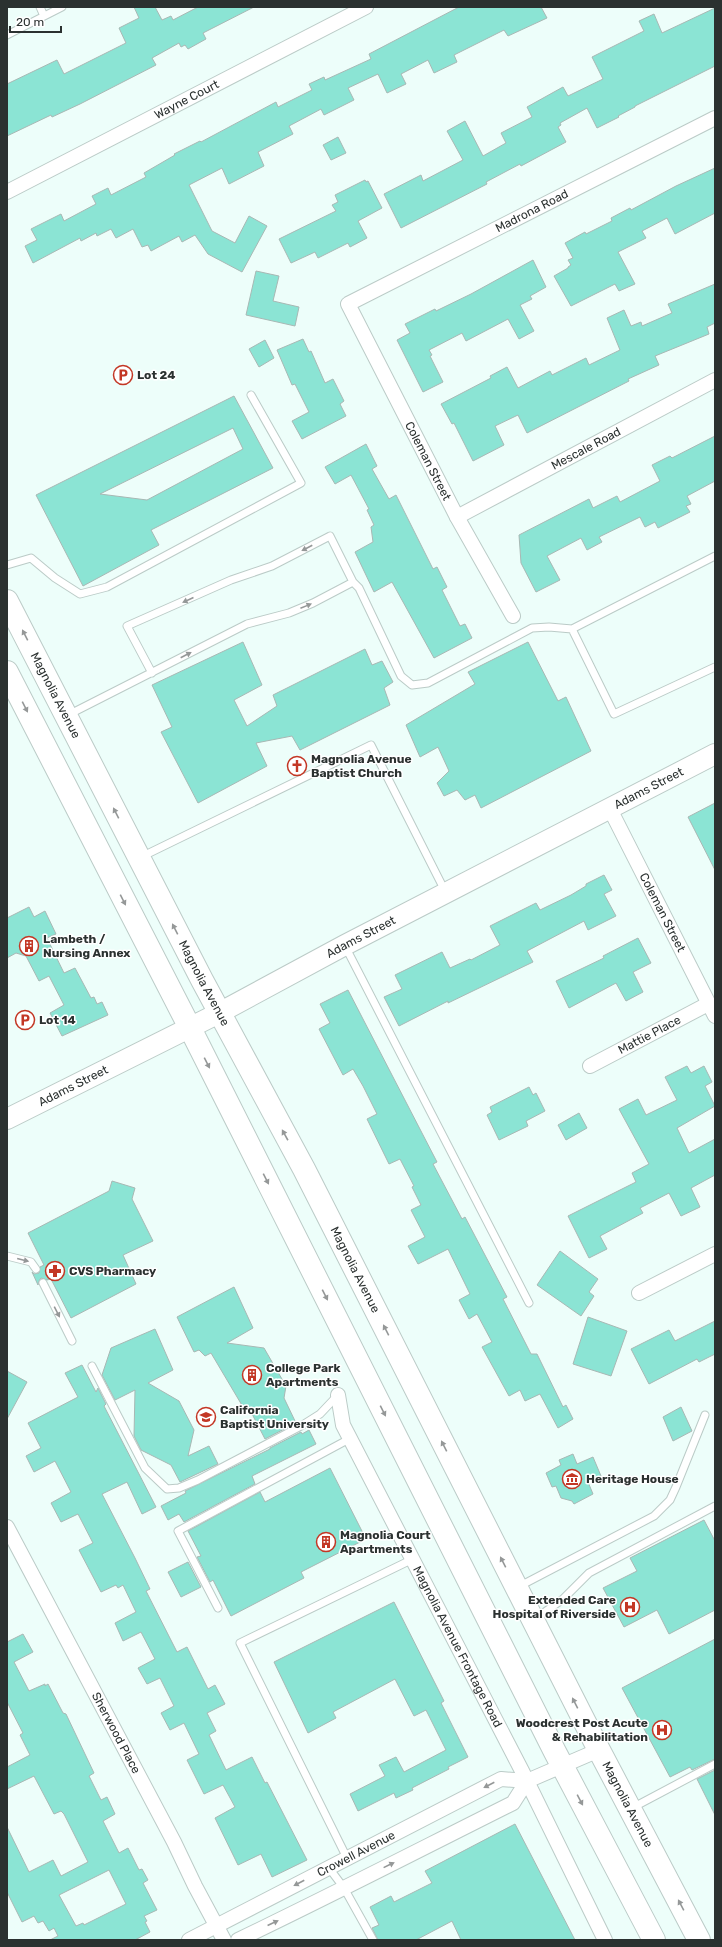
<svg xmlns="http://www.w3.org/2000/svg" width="722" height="1947" font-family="Rubik,sans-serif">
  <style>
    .building { fill: #8be4d4; stroke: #a8b8b4; fill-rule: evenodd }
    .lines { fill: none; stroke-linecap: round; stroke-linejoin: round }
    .lane-casing { stroke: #bbcbc7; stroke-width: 9 }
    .street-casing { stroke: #bbcbc7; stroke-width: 16 }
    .secondary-casing { stroke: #bbcbc7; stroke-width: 22 }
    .primary-casing { stroke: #bbcbc7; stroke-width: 24 }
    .lane { stroke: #fff; stroke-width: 7 }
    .street { stroke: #fff; stroke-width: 14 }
    .secondary { stroke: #fff; stroke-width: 20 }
    .primary { stroke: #fff; stroke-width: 22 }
    .oneway { fill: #959898 }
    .labels { text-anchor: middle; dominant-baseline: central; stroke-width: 3; stroke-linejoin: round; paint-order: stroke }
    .street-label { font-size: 12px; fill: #2b3130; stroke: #fff }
    .poi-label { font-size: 12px; font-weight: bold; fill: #2b3130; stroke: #fff; text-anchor: start }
  </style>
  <rect width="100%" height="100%" fill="#edfefa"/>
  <!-- building -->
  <path class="building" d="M 134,7 L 155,7 L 162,20 L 171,16 L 173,20 L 198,7 L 254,7 L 203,33 L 206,39 L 188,49 L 185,45 L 181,47 L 179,43 L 152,58 L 156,65 L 80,104 L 52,117 L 51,115 L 7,136 L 7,84 L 57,60 L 64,74 L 126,43 L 119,28 L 139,18 Z
    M 459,7 L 541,7 L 547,18 L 508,36 L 504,30 L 454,55 L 457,62 L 434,73 L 428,60 L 401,74 L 406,84 L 387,93 L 378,74 L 348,88 L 354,100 L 324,115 L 321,109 L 289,126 L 293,134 L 258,152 L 264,166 L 229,184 L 222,168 L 189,185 L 212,231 L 235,243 L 249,216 L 267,226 L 242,272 L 208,254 L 195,235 L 182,242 L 179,236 L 151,251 L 148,245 L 142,247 L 133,229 L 116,238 L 111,229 L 97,236 L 96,233 L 81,241 L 80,238 L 33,263 L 25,246 L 37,240 L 31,229 L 61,214 L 64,221 L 96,204 L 92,196 L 108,188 L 111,195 L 146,177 L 144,173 L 175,155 L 174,154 L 200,141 L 201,142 L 276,102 L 278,107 L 312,90 L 309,84 L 324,77 L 325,80 L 371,59 L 369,54 Z
    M 715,8 L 715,66 L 635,106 L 635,107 L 618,116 L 619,117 L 597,128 L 587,108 L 560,123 L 561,125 L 558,127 L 566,142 L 521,166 L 520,164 L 486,182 L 487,184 L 401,228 L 384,194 L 421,175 L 423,181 L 463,160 L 447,131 L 465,121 L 483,156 L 506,143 L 501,133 L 532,117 L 527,107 L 563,87 L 568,96 L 603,79 L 592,57 L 644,31 L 639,21 L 654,14 L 662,33 Z
    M 338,137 L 346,153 L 331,160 L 323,145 Z
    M 715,168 L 715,213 L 675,234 L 667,218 L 642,231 L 646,238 L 618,252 L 635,284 L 619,291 L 615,284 L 571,306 L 554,276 L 568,268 L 568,267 L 571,265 L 568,260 L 573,258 L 565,243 L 585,232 L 586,234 L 612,221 L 611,218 L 630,208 L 631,210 L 676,186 Z
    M 365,180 L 366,182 L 368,181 L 382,208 L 358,221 L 367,238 L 350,247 L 348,243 L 318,258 L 315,252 L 291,263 L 279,239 L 336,211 L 332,205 L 338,202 L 335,195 Z
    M 533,260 L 546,287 L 530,296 L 532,299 L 520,305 L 534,331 L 519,339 L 508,319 L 466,341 L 462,333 L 429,350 L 432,355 L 430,356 L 443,382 L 423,392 L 397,340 L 410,333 L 405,324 L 435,309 L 436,311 L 471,294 Z
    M 256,271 L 279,276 L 273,301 L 299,307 L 295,326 L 246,315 Z
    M 715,284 L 715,323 L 707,327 L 709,334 L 655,356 L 659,365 L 628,379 L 629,381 L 527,433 L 518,415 L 495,426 L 504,445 L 473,461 L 454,423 L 452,424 L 441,404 L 491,378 L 490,376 L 507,367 L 518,388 L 550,371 L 552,375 L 586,358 L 589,365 L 620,350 L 607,318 L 624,310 L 631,326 L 641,322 L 642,326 L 672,313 L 668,304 Z
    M 303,339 L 309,352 L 311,351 L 325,383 L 333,379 L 344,401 L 340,404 L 346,416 L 302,439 L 292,421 L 309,412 L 295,384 L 292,385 L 277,350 Z
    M 265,340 L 274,358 L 259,367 L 249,349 Z
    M 234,396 L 273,468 L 151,530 L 159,545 L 83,586 L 36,495 ZM 233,428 L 243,449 L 147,500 L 100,494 Z
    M 715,436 L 715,481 L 687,496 L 691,504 L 686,506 L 690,512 L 658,528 L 655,522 L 645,527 L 640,517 L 599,537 L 602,542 L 587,550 L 581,538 L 547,556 L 560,580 L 536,592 L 521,563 L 519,535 L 589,499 L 593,508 L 617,496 L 620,502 L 660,481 L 652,465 L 670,456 L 672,458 Z
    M 366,444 L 377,466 L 372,469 L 389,499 L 396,495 L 433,569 L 437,567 L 447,587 L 442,590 L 460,626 L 465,624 L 472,638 L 434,658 L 392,582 L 374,592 L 355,552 L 373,542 L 371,527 L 374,525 L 367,510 L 369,509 L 351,475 L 335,484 L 325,467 Z
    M 243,642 L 262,685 L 234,700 L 247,726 L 277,706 L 273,695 L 365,649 L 372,665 L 382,661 L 393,682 L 384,688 L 390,705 L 300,750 L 292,736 L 256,743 L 267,766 L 198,803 L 161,732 L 172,727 L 152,685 Z
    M 528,642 L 558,701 L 566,697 L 591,751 L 481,808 L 475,795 L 465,800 L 457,790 L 444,796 L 437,783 L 449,771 L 438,747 L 420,757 L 406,725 L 475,684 L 468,672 Z
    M 715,803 L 715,870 L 688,817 Z
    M 604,875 L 612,890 L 604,894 L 616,916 L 588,930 L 584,921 L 527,951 L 533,962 L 448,1003 L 448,1001 L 399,1026 L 384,997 L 402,989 L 395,975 L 442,952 L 450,968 L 470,959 L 471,960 L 500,945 L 490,926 L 536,903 L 540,910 L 571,895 L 586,886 L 586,884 Z
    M 29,907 L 34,917 L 45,911 L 56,934 L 47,938 L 64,973 L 75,968 L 91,998 L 94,997 L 97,1004 L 102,1002 L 108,1015 L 62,1036 L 50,1013 L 64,1005 L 49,976 L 39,981 L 26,956 L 16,953 L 7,958 L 7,918 Z
    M 638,938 L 651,963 L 633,972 L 643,992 L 626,1001 L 616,983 L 569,1008 L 556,981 L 604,958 L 603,956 Z
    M 348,990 L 437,1162 L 433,1164 L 462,1219 L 465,1217 L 507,1297 L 503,1299 L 531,1354 L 537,1354 L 563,1407 L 566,1405 L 573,1419 L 558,1428 L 540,1394 L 525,1401 L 520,1390 L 509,1396 L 482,1347 L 492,1342 L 477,1314 L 469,1319 L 459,1300 L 470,1294 L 448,1249 L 418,1264 L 408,1246 L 425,1237 L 411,1210 L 421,1205 L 412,1187 L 414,1186 L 400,1159 L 389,1164 L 367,1119 L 377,1114 L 363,1086 L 353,1069 L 343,1075 L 319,1029 L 330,1023 L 320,1004 Z
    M 687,1066 L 691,1073 L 704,1066 L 712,1082 L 705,1086 L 715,1106 L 677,1128 L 689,1153 L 715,1139 L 715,1175 L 691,1188 L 700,1207 L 681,1216 L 669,1193 L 640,1208 L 643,1213 L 600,1236 L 607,1249 L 589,1258 L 568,1216 L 636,1182 L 632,1173 L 649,1164 L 619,1109 L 638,1099 L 646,1115 L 677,1100 L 665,1077 Z
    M 529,1087 L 533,1095 L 536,1093 L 545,1111 L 526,1121 L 528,1126 L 499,1140 L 487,1115 L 492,1112 L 490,1107 Z
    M 579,1113 L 587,1128 L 566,1140 L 558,1125 Z
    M 112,1181 L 135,1188 L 132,1199 L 153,1241 L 123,1255 L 136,1284 L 71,1318 L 51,1279 L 47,1280 L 41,1278 L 39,1281 L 38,1285 L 32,1272 L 34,1274 L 39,1273 L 40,1267 L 44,1265 L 28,1233 L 109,1191 Z
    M 560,1251 L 598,1279 L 589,1292 L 594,1296 L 581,1316 L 537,1285 Z
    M 234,1287 L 253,1328 L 227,1343 L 264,1348 L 286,1386 L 284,1398 L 296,1423 L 265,1439 L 251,1412 L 243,1407 L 211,1353 L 205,1356 L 199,1350 L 194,1352 L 177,1317 Z
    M 588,1317 L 627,1331 L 611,1376 L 573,1364 Z
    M 715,1321 L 715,1354 L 699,1362 L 697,1359 L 649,1384 L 631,1349 L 669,1330 L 675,1341 Z
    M 155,1329 L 173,1370 L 148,1383 L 179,1401 L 194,1430 L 188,1456 L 209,1446 L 218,1464 L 180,1482 L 171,1465 L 141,1450 L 134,1436 L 135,1390 L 115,1400 L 102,1375 L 111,1348 Z
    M 82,1365 L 96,1392 L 98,1388 L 106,1404 L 104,1406 L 156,1507 L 142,1514 L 127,1482 L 102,1494 L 135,1558 L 150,1589 L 146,1591 L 177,1652 L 187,1647 L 208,1689 L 215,1685 L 225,1704 L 207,1713 L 216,1731 L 209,1735 L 226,1770 L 252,1757 L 265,1783 L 267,1782 L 307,1860 L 272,1877 L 261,1854 L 238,1865 L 215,1818 L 235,1807 L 223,1785 L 204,1794 L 187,1760 L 199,1754 L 184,1723 L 170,1730 L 161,1713 L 174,1706 L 160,1678 L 147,1684 L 138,1668 L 155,1659 L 141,1632 L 123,1641 L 115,1623 L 136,1612 L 123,1585 L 118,1588 L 116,1585 L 101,1592 L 79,1550 L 93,1543 L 78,1514 L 61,1522 L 51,1503 L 71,1492 L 55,1461 L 34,1472 L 26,1456 L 41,1448 L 28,1423 L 78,1397 L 65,1373 Z
    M 7,1371 L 27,1382 L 7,1419 Z
    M 681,1407 L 692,1431 L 673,1441 L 663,1417 Z
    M 309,1430 L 316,1444 L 252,1476 L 255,1484 L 184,1522 L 179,1514 L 168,1520 L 161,1506 L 186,1493 L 185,1491 L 270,1449 L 270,1448 L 301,1432 L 302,1434 Z
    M 573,1454 L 577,1464 L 593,1457 L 601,1476 L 588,1482 L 593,1494 L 574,1504 L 572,1501 L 561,1498 L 556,1486 L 552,1487 L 546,1473 L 561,1465 L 559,1460 Z
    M 330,1468 L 366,1539 L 301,1572 L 304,1578 L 231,1616 L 213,1580 L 210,1582 L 197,1557 L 201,1556 L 188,1531 L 260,1492 L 265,1502 Z
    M 704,1520 L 715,1541 L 715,1610 L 669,1634 L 657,1610 L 624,1627 L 603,1588 L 637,1571 L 630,1558 Z
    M 188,1562 L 201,1587 L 181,1597 L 168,1572 Z
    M 394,1602 L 444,1701 L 441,1703 L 468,1757 L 448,1767 L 449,1769 L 412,1788 L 413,1790 L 396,1798 L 394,1793 L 358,1811 L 350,1794 L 385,1776 L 379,1765 L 396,1757 L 404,1772 L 446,1750 L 426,1710 L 414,1716 L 395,1679 L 333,1712 L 336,1718 L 308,1733 L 274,1662 Z
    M 23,1634 L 33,1652 L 14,1662 L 29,1691 L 45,1684 L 45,1686 L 48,1684 L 63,1713 L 66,1714 L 94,1773 L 89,1776 L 101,1800 L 107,1797 L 115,1814 L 103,1821 L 119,1853 L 128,1848 L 139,1870 L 142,1869 L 148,1880 L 143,1883 L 157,1910 L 144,1916 L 147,1921 L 145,1922 L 150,1932 L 135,1940 L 50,1940 L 58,1936 L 54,1928 L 49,1931 L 43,1921 L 38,1923 L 34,1916 L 22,1922 L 7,1892 L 7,1827 L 29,1872 L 53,1860 L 61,1876 L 88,1862 L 64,1814 L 61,1811 L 54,1814 L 34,1776 L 7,1789 L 7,1767 L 30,1755 L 20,1735 L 23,1733 L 7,1702 L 7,1642 ZM 109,1870 L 126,1904 L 84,1925 L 83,1923 L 76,1926 L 59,1895 Z
    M 715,1639 L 715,1759 L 692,1770 L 690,1767 L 670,1777 L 622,1688 Z
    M 715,1770 L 715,1815 L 697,1779 Z
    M 515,1824 L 575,1940 L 461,1940 L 452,1921 L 416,1940 L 378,1940 L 372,1928 L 379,1925 L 370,1907 L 391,1896 L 394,1902 L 432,1883 L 425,1871 Z"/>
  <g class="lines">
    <defs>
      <path id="lane" d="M 40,7 L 44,16
        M 7,35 L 62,7
        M 715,556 L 572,629 L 614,714 L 715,667
        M 7,565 L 31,558 L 55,578 L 80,594 L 107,587 L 301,483 L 251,395
        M 353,582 L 359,588 L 401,676 L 412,685 L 428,683 L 532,628 L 549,627 L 572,629
        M 68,715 L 247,624 L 289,613 L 313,603 L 353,582 L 330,536 L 272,566 L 231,580 L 127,626 L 152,673
        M 141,857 L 371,745 L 445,891
        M 345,946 L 529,1303
        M 7,1256 L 31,1262 L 36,1269
        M 43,1283 L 72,1341
        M 92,1366 L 145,1468 L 167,1489 L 179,1488 L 198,1480 L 301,1426 L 320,1414 L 338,1395
        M 518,1587 L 654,1516 L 670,1500 L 676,1487 L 705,1415
        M 218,1608 L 178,1531 L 351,1438
        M 535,1619 L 563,1599 L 589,1573 L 715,1506
        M 632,1808 L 715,1764
        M 347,1858 L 240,1643 L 413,1559
        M 329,1868 L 344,1888 L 373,1940"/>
      <g id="street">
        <path id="s1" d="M 7,192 L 366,7"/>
        <path id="s2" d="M 457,517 L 715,380"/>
        <path id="s3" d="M 513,616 L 457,517 L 348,304 L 715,118"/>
        <path id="s4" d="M 610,809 L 715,1016"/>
        <path id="s5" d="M 590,1066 L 708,1004"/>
        <path d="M 639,1293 L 715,1254"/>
        <path id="s6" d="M 338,1395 L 343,1425 L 522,1771 L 605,1940"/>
        <path id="s7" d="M 7,1527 L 174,1842 L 195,1886 L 224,1940"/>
        <path id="s8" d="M 189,1940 L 501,1779 L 527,1781 L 599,1750"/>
        <path d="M 238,1940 C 330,1896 421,1849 513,1803 L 527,1781"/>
      </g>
      <g id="secondary">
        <path id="s9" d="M 7,1119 L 219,1013 L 345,945 L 715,754"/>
      </g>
      <g id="primary">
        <path id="s10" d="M 7,601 L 202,980 L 304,1169 L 599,1750 L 699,1940"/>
        <path d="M 7,672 L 190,1028 L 555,1752 L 654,1940"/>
      </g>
    </defs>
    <!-- lane casing -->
    <use href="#lane" class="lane-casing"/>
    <!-- street casing -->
    <use href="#street" class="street-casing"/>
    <!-- secondary casing -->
    <use href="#secondary" class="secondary-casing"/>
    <!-- primary casing -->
    <use href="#primary" class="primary-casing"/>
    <!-- lane -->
    <use href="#lane" class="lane"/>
    <!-- street -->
    <use href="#street" class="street"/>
    <!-- secondary -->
    <use href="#secondary" class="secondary"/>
    <!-- primary -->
    <use href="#primary" class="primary"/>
  </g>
  <!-- one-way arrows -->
  <defs><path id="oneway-solid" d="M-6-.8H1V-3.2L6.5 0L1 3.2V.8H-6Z"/></defs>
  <g class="oneway">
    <use href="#oneway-solid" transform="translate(307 548) rotate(152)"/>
    <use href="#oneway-solid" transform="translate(188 600) rotate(156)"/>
    <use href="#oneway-solid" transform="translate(306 606) rotate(-22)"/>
    <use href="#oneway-solid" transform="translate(25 635) rotate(-117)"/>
    <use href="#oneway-solid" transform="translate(186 655) rotate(-27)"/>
    <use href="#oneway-solid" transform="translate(25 707) rotate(63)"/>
    <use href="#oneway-solid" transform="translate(116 813) rotate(-117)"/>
    <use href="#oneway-solid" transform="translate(123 900) rotate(63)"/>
    <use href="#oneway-solid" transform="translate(175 929) rotate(-117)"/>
    <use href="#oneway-solid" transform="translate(207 1063) rotate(63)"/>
    <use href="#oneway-solid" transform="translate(285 1135) rotate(-119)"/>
    <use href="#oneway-solid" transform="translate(266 1179) rotate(63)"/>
    <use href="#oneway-solid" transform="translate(23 1260) rotate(14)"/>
    <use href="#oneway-solid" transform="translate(325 1295) rotate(63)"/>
    <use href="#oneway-solid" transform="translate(57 1312) rotate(63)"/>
    <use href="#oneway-solid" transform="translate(386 1330) rotate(-117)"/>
    <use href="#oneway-solid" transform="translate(383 1411) rotate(63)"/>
    <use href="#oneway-solid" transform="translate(444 1446) rotate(-117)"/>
    <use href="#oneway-solid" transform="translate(503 1562) rotate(-117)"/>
    <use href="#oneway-solid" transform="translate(575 1703) rotate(-117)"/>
    <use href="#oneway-solid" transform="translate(489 1785) rotate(153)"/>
    <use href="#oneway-solid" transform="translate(580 1800) rotate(62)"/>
    <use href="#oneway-solid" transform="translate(389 1865) rotate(-26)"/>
    <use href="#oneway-solid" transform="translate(299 1883) rotate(152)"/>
    <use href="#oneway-solid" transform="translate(681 1905) rotate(-118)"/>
    <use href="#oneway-solid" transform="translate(273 1923) rotate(-25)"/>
  </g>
  <!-- icons -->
  <defs>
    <symbol id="parking-ring" viewBox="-11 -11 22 22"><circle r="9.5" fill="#fff" stroke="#c33725" stroke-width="1.5"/><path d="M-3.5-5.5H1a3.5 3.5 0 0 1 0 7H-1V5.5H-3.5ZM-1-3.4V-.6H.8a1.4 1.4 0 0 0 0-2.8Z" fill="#c33725"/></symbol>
    <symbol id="church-ring" viewBox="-11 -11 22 22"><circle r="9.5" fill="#fff" stroke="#c33725" stroke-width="1.5"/><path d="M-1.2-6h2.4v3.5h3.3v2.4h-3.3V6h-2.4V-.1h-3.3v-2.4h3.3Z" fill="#c33725"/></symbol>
    <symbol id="building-ring" viewBox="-11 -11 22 22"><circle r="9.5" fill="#fff" stroke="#c33725" stroke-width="1.5"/><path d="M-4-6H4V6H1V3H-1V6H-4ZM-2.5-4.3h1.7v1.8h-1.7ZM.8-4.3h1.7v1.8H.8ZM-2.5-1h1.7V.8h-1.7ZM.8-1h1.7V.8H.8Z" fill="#c33725"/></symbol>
    <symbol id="pharmacy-ring" viewBox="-11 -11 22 22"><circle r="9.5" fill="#fff" stroke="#c33725" stroke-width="1.5"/><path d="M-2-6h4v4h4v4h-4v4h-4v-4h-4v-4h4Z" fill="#c33725"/></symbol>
    <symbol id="university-ring" viewBox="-11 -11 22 22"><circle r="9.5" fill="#fff" stroke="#c33725" stroke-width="1.5"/><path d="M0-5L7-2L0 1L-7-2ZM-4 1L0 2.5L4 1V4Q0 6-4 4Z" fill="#c33725"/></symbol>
    <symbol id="museum-ring" viewBox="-11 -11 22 22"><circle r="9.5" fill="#fff" stroke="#c33725" stroke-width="1.5"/><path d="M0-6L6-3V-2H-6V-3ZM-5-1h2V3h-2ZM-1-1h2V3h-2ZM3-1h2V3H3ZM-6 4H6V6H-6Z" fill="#c33725"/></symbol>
    <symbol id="hospital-ring" viewBox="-11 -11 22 22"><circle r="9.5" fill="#fff" stroke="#c33725" stroke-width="1.5"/><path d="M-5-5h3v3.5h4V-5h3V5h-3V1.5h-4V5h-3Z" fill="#c33725"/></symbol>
  </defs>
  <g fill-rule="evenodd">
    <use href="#parking-ring" x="112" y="364" width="22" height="22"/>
    <use href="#church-ring" x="286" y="755" width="22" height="22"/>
    <use href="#building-ring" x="18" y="935" width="22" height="22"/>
    <use href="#parking-ring" x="14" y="1009" width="22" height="22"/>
    <use href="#pharmacy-ring" x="44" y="1260" width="22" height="22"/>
    <use href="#building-ring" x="241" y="1364" width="22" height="22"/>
    <use href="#university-ring" x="195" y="1406" width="22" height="22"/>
    <use href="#museum-ring" x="561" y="1468" width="22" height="22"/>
    <use href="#building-ring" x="315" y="1531" width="22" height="22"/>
    <use href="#hospital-ring" x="619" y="1596" width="22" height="22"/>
    <use href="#hospital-ring" x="651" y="1719" width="22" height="22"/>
  </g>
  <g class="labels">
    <!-- street labels -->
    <g class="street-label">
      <text stroke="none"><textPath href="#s1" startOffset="202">Wayne Court</textPath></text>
      <text stroke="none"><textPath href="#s3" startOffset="559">Madrona Road</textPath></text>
      <text stroke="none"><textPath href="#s2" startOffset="146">Mescale Road</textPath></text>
      <text transform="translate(428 461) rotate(63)">Coleman Street</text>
      <text stroke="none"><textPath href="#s10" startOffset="106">Magnolia Avenue</textPath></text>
      <text stroke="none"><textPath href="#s9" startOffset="722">Adams Street</textPath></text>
      <text stroke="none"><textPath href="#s4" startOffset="116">Coleman Street</textPath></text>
      <text stroke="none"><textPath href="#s9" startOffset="398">Adams Street</textPath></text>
      <text stroke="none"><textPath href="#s10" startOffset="430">Magnolia Avenue</textPath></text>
      <text stroke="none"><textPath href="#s5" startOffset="67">Mattie Place</textPath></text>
      <text stroke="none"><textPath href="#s9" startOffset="74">Adams Street</textPath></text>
      <text stroke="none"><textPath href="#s10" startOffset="754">Magnolia Avenue</textPath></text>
      <text stroke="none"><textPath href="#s6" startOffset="280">Magnolia Avenue Frontage Road</textPath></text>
      <text stroke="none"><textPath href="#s7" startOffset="233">Sherwood Place</textPath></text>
      <text stroke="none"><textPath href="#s10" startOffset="1354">Magnolia Avenue</textPath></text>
      <text stroke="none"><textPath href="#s8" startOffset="188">Crowell Avenue</textPath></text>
    </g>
    <!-- poi labels -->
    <g class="poi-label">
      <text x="137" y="375">Lot 24</text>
      <text x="311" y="759">Magnolia Avenue<tspan x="311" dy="14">Baptist Church</tspan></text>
      <text x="43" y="939">Lambeth /<tspan x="43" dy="14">Nursing Annex</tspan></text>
      <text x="39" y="1020">Lot 14</text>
      <text x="69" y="1271">CVS Pharmacy</text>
      <text x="266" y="1368">College Park<tspan x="266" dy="14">Apartments</tspan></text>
      <text x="220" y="1410">California<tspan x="220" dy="14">Baptist University</tspan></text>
      <text x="586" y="1479">Heritage House</text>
      <text x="340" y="1535">Magnolia Court<tspan x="340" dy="14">Apartments</tspan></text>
      <text x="616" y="1600" text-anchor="end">Extended Care<tspan x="616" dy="14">Hospital of Riverside</tspan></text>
      <text x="648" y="1723" text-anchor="end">Woodcrest Post Acute<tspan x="648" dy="14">&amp; Rehabilitation</tspan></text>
    </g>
  </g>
  <!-- border -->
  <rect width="722" height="1947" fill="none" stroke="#2b3130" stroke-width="16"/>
  <!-- scale -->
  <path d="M10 26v6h51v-6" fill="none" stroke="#2b3130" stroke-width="2"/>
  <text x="16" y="26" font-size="12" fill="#2b3130" stroke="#ffffff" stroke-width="3" paint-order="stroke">20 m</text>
</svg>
